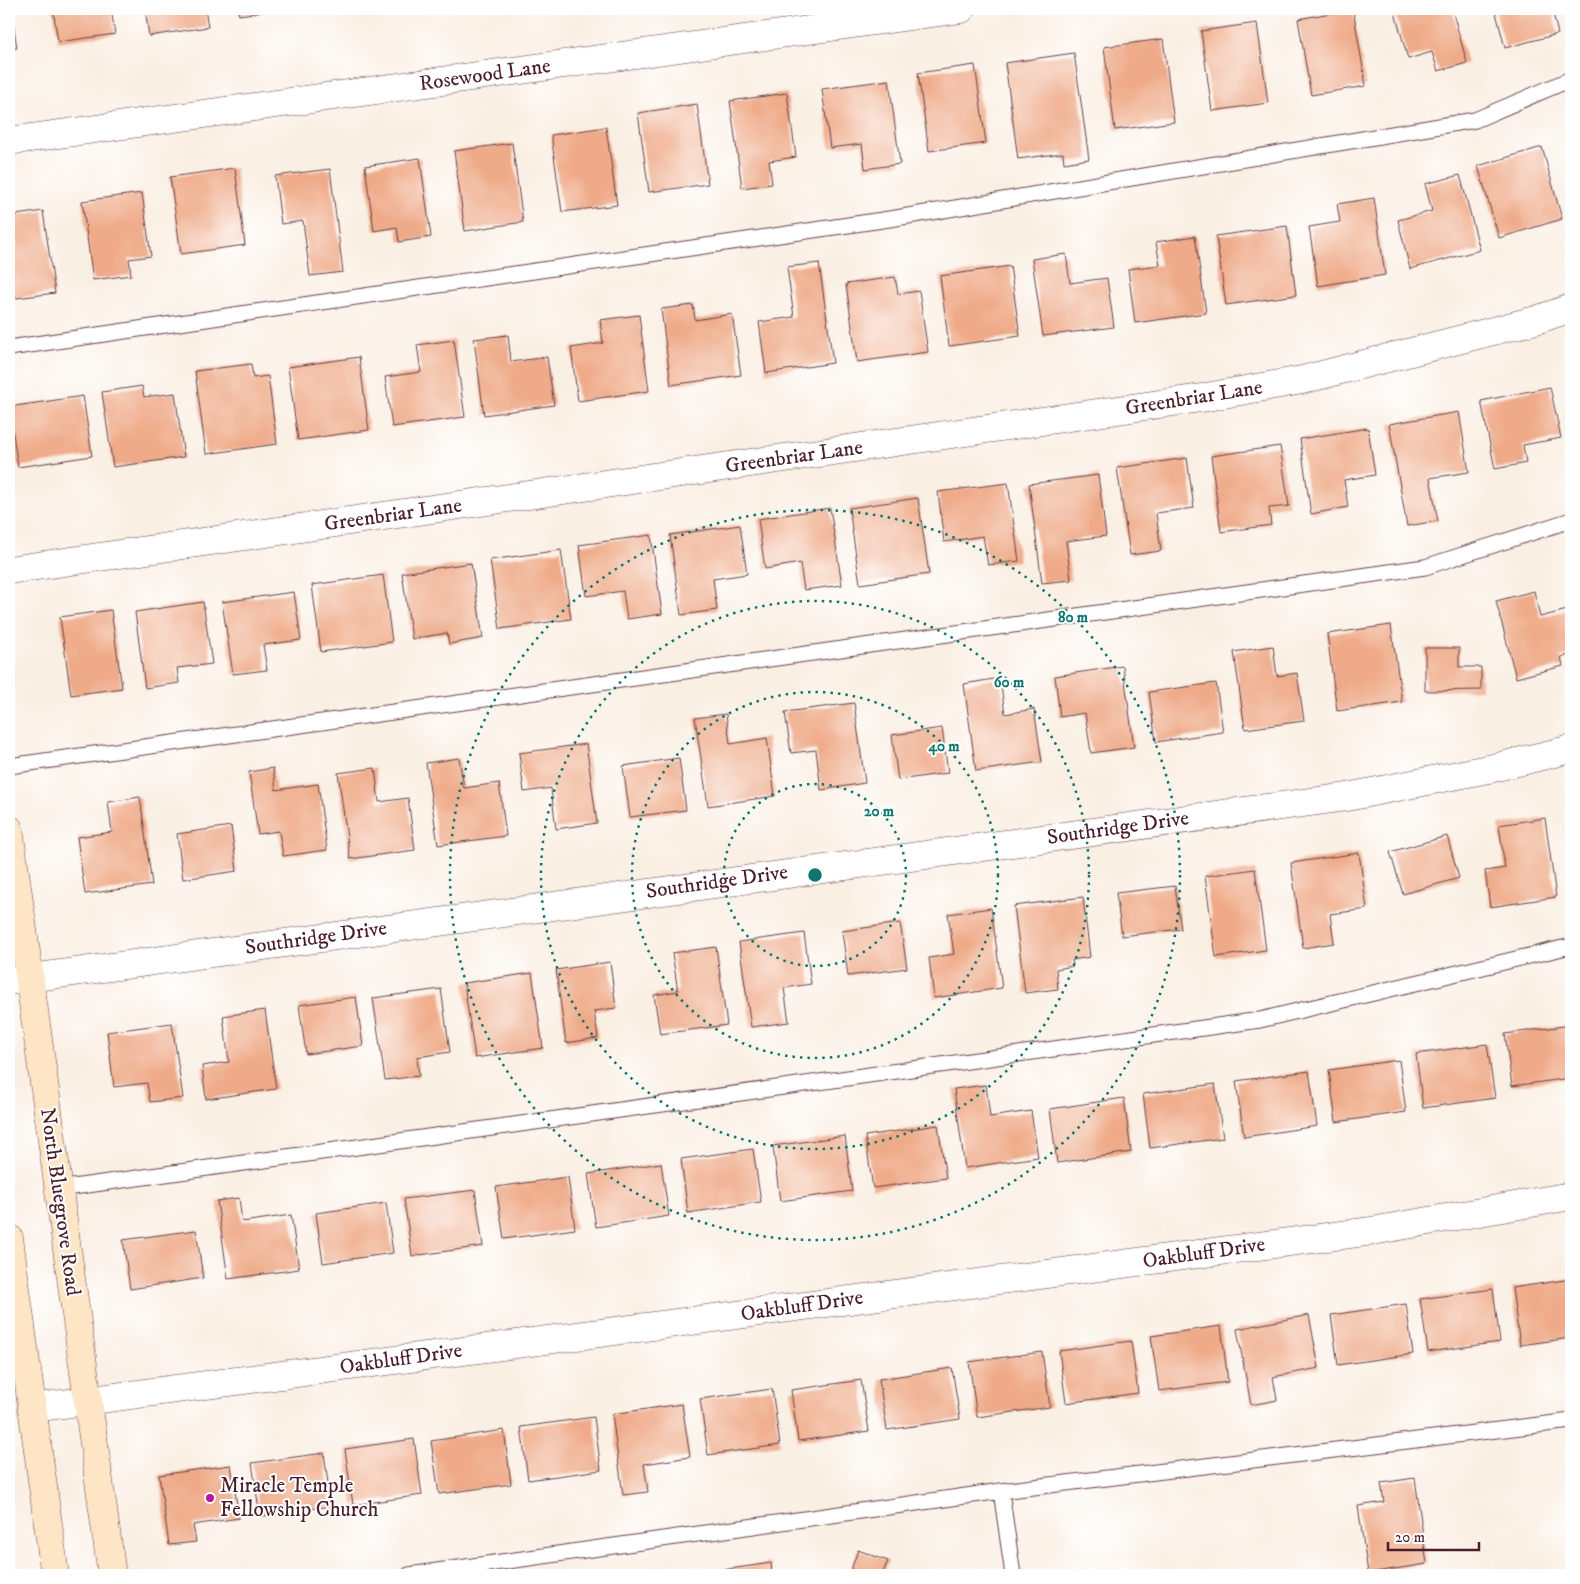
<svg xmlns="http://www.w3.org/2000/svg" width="1580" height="1584" font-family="'IM FELL DW Pica',serif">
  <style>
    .building { fill: #efab89 }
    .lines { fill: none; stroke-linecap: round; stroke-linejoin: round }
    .service-casing { stroke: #643e47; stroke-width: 17 }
    .minor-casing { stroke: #643e47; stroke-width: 29 }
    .secondary-casing { stroke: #643e47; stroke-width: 29 }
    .service { stroke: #fff; stroke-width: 15 }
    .minor { stroke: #fff; stroke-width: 28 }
    .secondary { stroke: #fde5c5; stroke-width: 28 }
    .ring { fill: none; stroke: #0f766e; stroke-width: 2.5; stroke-dasharray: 2.5 5 }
    .poi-dot { fill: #b5179e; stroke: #fff; stroke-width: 2 }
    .labels { text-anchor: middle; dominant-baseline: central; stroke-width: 4; stroke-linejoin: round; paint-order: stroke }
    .street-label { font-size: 21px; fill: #4a1f2b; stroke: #fff }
    .poi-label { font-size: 21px; fill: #4a1f2b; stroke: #fff; text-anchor: start }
    .centre { fill: #0f766e; stroke: #fff; stroke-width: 2.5 }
    .ring-label { font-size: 15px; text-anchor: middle; font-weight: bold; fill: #0f766e; stroke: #fff; stroke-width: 4; stroke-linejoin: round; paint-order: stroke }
  </style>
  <rect width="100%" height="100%" fill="#fff"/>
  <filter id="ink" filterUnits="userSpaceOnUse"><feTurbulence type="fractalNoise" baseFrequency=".02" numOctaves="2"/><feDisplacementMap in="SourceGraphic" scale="10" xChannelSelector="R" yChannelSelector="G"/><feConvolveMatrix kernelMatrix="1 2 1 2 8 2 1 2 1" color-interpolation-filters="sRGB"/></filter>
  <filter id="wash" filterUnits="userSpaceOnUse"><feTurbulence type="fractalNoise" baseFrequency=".0096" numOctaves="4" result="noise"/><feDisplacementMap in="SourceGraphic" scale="20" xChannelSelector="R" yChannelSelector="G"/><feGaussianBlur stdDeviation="1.12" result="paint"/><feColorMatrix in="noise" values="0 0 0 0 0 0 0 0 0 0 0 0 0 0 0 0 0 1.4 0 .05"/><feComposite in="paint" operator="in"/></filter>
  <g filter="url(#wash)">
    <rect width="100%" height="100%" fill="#faefe3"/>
    <g id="blocks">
      <!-- building -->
      <path class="building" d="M 9,9 L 11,9 L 17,48 L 9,49 Z
        M 53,9 L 111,9 L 115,34 L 58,42 Z
        M 145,9 L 205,9 L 208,27 L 149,36 Z
        M 238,9 L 275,9 L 275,10 L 239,15 Z
        M 1353,9 L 1366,86 L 1311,95 L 1298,19 Z
        M 1394,9 L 1452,9 L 1467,63 L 1438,71 L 1432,52 L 1408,59 Z
        M 1495,9 L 1552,9 L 1558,34 L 1505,48 Z
        M 1257,23 L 1268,103 L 1212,111 L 1201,31 Z
        M 1163,39 L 1174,122 L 1115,130 L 1104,47 Z
        M 1074,53 L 1089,159 L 1064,163 L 1063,153 L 1018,159 L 1005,63 Z
        M 975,65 L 986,143 L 929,151 L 918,73 Z
        M 889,80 L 900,164 L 865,169 L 862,144 L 830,148 L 822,89 Z
        M 787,93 L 796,157 L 769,161 L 772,184 L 742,188 L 730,101 Z
        M 697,104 L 708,184 L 649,192 L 638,113 Z
        M 606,127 L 617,205 L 562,212 L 551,135 Z
        M 512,143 L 523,222 L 465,231 L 454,151 Z
        M 1542,147 L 1562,219 L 1499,238 L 1478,166 Z
        M 420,158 L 431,237 L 399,242 L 397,227 L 374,231 L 365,166 Z
        M 235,168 L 245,245 L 181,254 L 170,177 Z
        M 330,169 L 343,272 L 310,276 L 303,221 L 281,224 L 275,176 Z
        M 1460,175 L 1480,250 L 1410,269 L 1398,220 L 1432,211 L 1425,184 Z
        M 142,193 L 151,256 L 129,259 L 131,275 L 93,280 L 82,201 Z
        M 1374,198 L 1385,275 L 1318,286 L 1309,227 L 1340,222 L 1337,204 Z
        M 43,211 L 55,293 L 9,299 L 9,216 Z
        M 1287,226 L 1296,295 L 1226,305 L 1216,236 Z
        M 1195,236 L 1206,313 L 1135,323 L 1128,269 L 1160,265 L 1156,242 Z
        M 1066,254 L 1070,283 L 1107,278 L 1114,327 L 1043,336 L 1032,259 Z
        M 819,263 L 833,363 L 766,373 L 759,322 L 794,317 L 787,267 Z
        M 1010,266 L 1020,336 L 949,346 L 940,276 Z
        M 895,277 L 898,294 L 919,291 L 928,352 L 857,362 L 846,284 Z
        M 693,305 L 695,320 L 732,314 L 741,375 L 671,385 L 661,309 Z
        M 639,315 L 649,391 L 578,401 L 571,348 L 603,343 L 600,320 Z
        M 508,335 L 511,362 L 547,357 L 554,405 L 484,415 L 474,339 Z
        M 454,340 L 465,417 L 392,427 L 385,377 L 421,372 L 417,345 Z
        M 359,357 L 369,430 L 298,440 L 288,367 Z
        M 251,364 L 253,378 L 268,376 L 277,444 L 206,454 L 195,371 Z
        M 142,386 L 144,397 L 175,393 L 184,457 L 113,467 L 102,392 Z
        M 1550,387 L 1561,438 L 1523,445 L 1526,463 L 1495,469 L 1481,401 Z
        M 83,396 L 92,456 L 18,467 L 9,407 Z
        M 1459,412 L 1469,472 L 1430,478 L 1438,521 L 1407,526 L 1389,424 Z
        M 1368,428 L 1375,475 L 1344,480 L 1348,507 L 1311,514 L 1300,439 Z
        M 1280,446 L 1289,506 L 1269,508 L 1271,525 L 1221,532 L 1211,456 Z
        M 1187,458 L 1194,508 L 1156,513 L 1161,551 L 1130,555 L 1117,468 Z
        M 1098,475 L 1106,536 L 1066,541 L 1071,580 L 1042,583 L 1029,484 Z
        M 1008,483 L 1019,561 L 988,565 L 983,536 L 944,542 L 938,492 Z
        M 918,498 L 929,574 L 860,584 L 849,508 Z
        M 830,508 L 842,585 L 804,590 L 800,563 L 765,569 L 758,519 Z
        M 740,525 L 747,574 L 713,579 L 717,610 L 681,615 L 670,535 Z
        M 651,535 L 662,614 L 627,619 L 623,591 L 586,596 L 579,545 Z
        M 561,550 L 571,619 L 500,629 L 490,560 Z
        M 471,563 L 483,638 L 449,644 L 447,633 L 412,639 L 402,573 Z
        M 383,575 L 392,642 L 321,652 L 312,585 Z
        M 1534,591 L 1540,617 L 1571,609 L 1571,655 L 1561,657 L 1563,666 L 1516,678 L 1496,601 Z
        M 294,592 L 301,640 L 263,645 L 267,670 L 233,674 L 222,602 Z
        M 203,602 L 212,664 L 177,668 L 179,683 L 145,688 L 135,612 Z
        M 111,610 L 122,688 L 71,695 L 60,617 Z
        M 1391,625 L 1402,702 L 1337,711 L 1327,634 Z
        M 1273,646 L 1277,676 L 1297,673 L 1304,721 L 1245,729 L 1234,652 Z
        M 1425,648 L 1459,648 L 1459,667 L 1481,667 L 1481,690 L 1425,691 Z
        M 1123,666 L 1134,747 L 1091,753 L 1085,713 L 1060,717 L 1055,676 Z
        M 1000,678 L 1005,714 L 1034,709 L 1042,762 L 976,771 L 964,684 Z
        M 1216,683 L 1223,732 L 1156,742 L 1149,692 Z
        M 854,703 L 865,783 L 821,790 L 816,750 L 791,753 L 785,712 Z
        M 726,714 L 730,744 L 767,738 L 775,796 L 708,806 L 695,718 Z
        M 942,728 L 948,773 L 898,780 L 892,735 Z
        M 586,744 L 597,823 L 556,829 L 551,788 L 524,792 L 519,753 Z
        M 459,758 L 464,788 L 499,783 L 506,836 L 438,845 L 426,763 Z
        M 679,758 L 686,810 L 630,817 L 623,766 Z
        M 273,768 L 276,790 L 318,784 L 327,850 L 283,856 L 279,831 L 258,834 L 249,772 Z
        M 375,768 L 379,802 L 408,798 L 415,850 L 350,859 L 338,773 Z
        M 140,797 L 152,885 L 85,894 L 77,837 L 112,832 L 108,802 Z
        M 1567,807 L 1571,807 L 1571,828 L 1570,828 Z
        M 1545,818 L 1556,897 L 1490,907 L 1485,871 L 1505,868 L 1499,825 Z
        M 231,826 L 237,871 L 183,879 L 177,834 Z
        M 1447,836 L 1459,878 L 1403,894 L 1390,852 Z
        M 1359,853 L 1367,909 L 1330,914 L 1334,943 L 1303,948 L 1291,863 Z
        M 1255,869 L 1266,950 L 1216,957 L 1205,876 Z
        M 1175,886 L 1181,929 L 1122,936 L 1116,893 Z
        M 1083,897 L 1090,957 L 1072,960 L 1073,966 L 1056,969 L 1058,989 L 1025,993 L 1014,906 Z
        M 991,908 L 1002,988 L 934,998 L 929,958 L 954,954 L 948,914 Z
        M 900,923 L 907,968 L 848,976 L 842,931 Z
        M 804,933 L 811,984 L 784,988 L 789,1022 L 751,1027 L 739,942 Z
        M 716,947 L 727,1025 L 660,1034 L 654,995 L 678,991 L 672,953 Z
        M 610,962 L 616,1008 L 594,1011 L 598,1038 L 566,1043 L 556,970 Z
        M 532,973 L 543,1048 L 475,1058 L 464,983 Z
        M 441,989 L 450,1052 L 417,1057 L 419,1076 L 385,1080 L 373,998 Z
        M 356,997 L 363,1046 L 306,1054 L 299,1005 Z
        M 265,1010 L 276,1089 L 206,1099 L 202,1066 L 229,1062 L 223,1016 Z
        M 172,1023 L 183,1098 L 150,1102 L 147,1083 L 114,1087 L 107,1032 Z
        M 1571,1025 L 1571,1078 L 1512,1086 L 1505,1034 Z
        M 1487,1044 L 1495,1098 L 1423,1108 L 1416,1054 Z
        M 1399,1060 L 1406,1112 L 1336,1122 L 1329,1070 Z
        M 1309,1071 L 1317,1126 L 1244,1137 L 1236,1081 Z
        M 1215,1084 L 1223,1138 L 1150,1148 L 1143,1094 Z
        M 986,1085 L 990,1117 L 1031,1111 L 1038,1157 L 965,1168 L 954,1089 Z
        M 1124,1098 L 1131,1152 L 1057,1163 L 1050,1109 Z
        M 938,1125 L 946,1178 L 873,1188 L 865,1136 Z
        M 845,1136 L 852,1191 L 780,1201 L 773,1146 Z
        M 753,1149 L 761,1202 L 688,1213 L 681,1159 Z
        M 661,1163 L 669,1216 L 596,1227 L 588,1174 Z
        M 568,1177 L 575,1229 L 504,1239 L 496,1187 Z
        M 475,1190 L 483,1246 L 412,1256 L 404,1199 Z
        M 239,1198 L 242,1222 L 291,1215 L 299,1269 L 228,1279 L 217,1201 Z
        M 386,1203 L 393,1253 L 323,1263 L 316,1213 Z
        M 196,1230 L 203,1278 L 130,1289 L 123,1240 Z
        M 1571,1279 L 1571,1338 L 1520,1345 L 1512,1288 Z
        M 1493,1289 L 1500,1342 L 1428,1352 L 1420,1299 Z
        M 1406,1304 L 1413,1354 L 1338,1365 L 1331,1315 Z
        M 1309,1315 L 1319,1368 L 1273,1377 L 1277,1400 L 1251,1405 L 1237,1329 Z
        M 1221,1326 L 1228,1382 L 1159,1391 L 1151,1336 Z
        M 1131,1341 L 1138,1393 L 1066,1403 L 1059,1351 Z
        M 1042,1352 L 1050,1407 L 977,1417 L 969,1362 Z
        M 952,1368 L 960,1419 L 887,1430 L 879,1379 Z
        M 861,1380 L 869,1431 L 798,1441 L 791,1390 Z
        M 772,1389 L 780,1445 L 708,1455 L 700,1399 Z
        M 682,1404 L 690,1457 L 644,1464 L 648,1492 L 623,1495 L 612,1414 Z
        M 594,1417 L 601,1470 L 528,1480 L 521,1427 Z
        M 504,1430 L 511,1484 L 439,1494 L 431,1441 Z
        M 414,1439 L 422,1495 L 353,1505 L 345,1449 Z
        M 324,1453 L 331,1506 L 260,1516 L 252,1463 Z
        M 231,1465 L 239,1518 L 193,1525 L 196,1542 L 169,1545 L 159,1475 Z
        M 1415,1478 L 1427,1564 L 1368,1573 L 1358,1506 L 1384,1502 L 1381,1483 Z
        M 858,1550 L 888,1561 L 882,1575 L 849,1575 Z
        M 771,1563 L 772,1575 L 715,1575 L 715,1571 Z"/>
    </g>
  </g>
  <g filter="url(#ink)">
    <use href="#blocks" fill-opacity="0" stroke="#643e47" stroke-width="1"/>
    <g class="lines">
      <defs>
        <path id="service" d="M 9,348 L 896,218 L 1475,120 L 1571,79
          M 9,766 L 1425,567 L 1571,520
          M 59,1189 L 1260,1020 L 1571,946
          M 1001,1491 L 1571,1421
          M 409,1575 L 1001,1491 L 1013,1575"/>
        <path id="minor" d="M 9,141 L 961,9
          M 9,570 L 1201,398 L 1302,380 L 1536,320 L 1571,308
          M 9,981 L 1347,797 L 1493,768 L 1571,749
          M 32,1408 L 1372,1231 L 1571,1196"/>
        <path id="secondary" d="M 9,829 L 112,1575
          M 9,1238 L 55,1575"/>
      </defs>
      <!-- service casing -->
      <use href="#service" class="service-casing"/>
      <!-- minor casing -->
      <use href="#minor" class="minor-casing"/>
      <!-- secondary casing -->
      <use href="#secondary" class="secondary-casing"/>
      <!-- service -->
      <use href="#service" class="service"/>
      <!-- minor -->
      <use href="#minor" class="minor"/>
      <!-- secondary -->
      <use href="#secondary" class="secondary"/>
    </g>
  </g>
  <!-- distance rings -->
  <g class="ring">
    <circle cx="815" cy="875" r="91"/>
    <circle cx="815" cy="875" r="183"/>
    <circle cx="815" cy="875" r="274"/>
    <circle cx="815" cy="875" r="365"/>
  </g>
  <!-- markers -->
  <circle class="poi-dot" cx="210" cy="1498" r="5"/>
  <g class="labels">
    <!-- street labels -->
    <g class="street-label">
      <text transform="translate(485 75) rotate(-8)">Rosewood Lane</text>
      <text transform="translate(1194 398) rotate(-9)">Greenbriar Lane</text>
      <text transform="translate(794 457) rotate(-8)">Greenbriar Lane</text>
      <text transform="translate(393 515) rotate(-8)">Greenbriar Lane</text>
      <text transform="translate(1118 828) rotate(-8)">Southridge Drive</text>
      <text transform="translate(717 882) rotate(-8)">Southridge Drive</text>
      <text transform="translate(316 938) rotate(-8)">Southridge Drive</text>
      <text transform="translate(60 1202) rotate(82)">North Bluegrove Road</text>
      <text transform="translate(1204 1253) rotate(-8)">Oakbluff Drive</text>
      <text transform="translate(802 1306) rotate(-8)">Oakbluff Drive</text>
      <text transform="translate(401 1359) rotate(-8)">Oakbluff Drive</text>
    </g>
    <!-- poi labels -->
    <g class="poi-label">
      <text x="220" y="1486">Miracle Temple<tspan x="220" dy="24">Fellowship Church</tspan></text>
    </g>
  </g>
  <circle cx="815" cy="875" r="8" class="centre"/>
  <g class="ring-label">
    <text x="1073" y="622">80 m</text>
    <text x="1009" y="687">60 m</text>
    <text x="944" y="751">40 m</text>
    <text x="879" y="816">20 m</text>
  </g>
  <!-- margin -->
  <rect width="1580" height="1584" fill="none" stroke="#fff" stroke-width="30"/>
  <!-- scale -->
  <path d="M1388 1542v8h91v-8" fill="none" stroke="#4a1f2b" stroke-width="2.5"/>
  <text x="1395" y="1542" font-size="15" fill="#4a1f2b" stroke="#ffffff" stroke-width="4" paint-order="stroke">20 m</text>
</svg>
